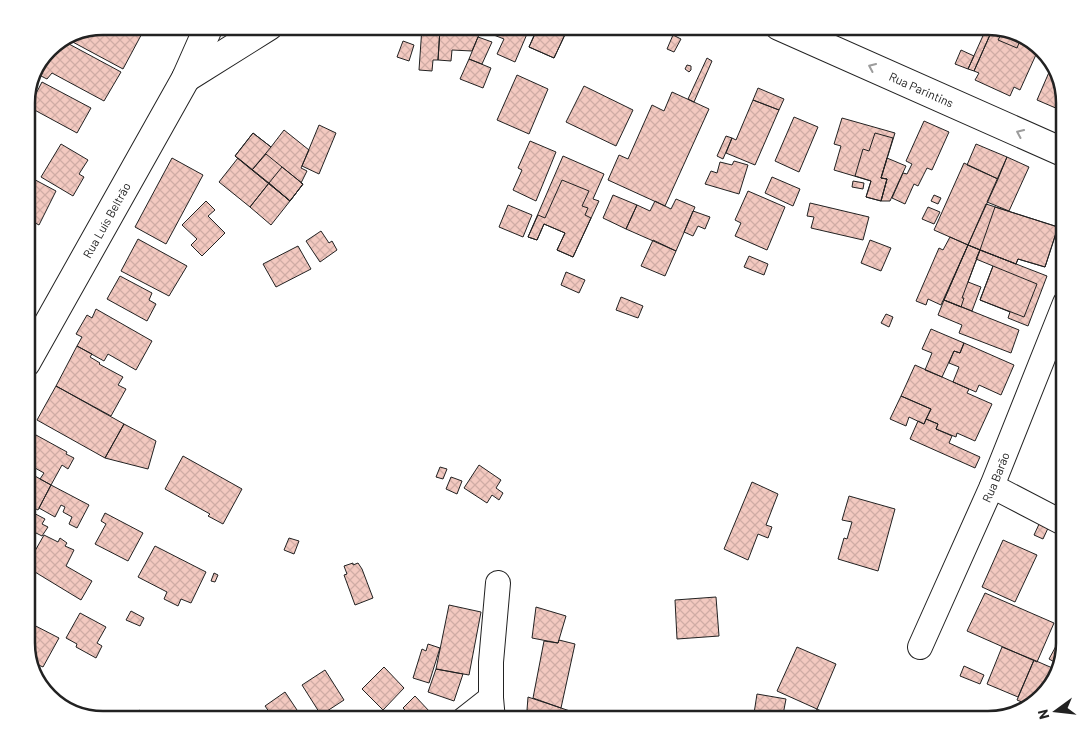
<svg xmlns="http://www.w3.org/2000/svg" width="1091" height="746" font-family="Barlow,sans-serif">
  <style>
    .building { fill: url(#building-cross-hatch); stroke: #222 }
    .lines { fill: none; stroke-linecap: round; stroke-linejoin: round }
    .street-casing { stroke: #222; stroke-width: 26 }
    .secondary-casing { stroke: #222; stroke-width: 30 }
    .street { stroke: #fff; stroke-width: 24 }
    .secondary { stroke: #fff; stroke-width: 28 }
    .oneway { stroke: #9c9c9c }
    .labels { text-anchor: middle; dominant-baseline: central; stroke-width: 4; stroke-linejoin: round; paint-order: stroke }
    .street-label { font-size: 12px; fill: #222; stroke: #fff }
    .rim { fill: none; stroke: #222; stroke-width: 2.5 }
  </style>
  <defs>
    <pattern id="building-cross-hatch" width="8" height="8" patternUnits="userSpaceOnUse" patternTransform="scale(1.25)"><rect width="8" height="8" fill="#f3c9c0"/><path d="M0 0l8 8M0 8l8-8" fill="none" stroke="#d0aca5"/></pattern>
  </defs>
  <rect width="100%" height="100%" fill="#fff"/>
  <!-- building -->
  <path class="building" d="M 103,26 L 146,26 L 123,69 L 69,40 Z
    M 461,26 L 473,26 L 481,30 L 472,51 L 452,50 L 451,61 L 438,60 L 440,29 L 461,30 Z
    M 483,26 L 522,26 L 519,31 L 527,34 L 515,62 L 497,54 L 504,39 L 481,30 Z
    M 538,26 L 569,26 L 554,58 L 529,47 Z
    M 551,26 L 569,26 L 554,58 L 529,47 L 537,30 L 547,34 Z
    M 979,26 L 993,28 L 974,71 L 968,69 L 986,29 Z
    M 422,27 L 440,29 L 438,60 L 433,60 L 432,71 L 419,70 Z
    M 993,28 L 1031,39 L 1039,48 L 1020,90 L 1014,87 L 1010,96 L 975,80 L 979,73 L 974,71 Z
    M 1003,31 L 1031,39 L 1039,48 L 1037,51 L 1019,43 L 1017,48 L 998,40 Z
    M 673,35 L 681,39 L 674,52 L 667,49 Z
    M 478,37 L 492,42 L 482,64 L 469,59 Z
    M 69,40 L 71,41 L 69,44 L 121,72 L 104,101 L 52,73 L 47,79 L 37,74 L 49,48 Z
    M 403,41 L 414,45 L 409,61 L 397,57 Z
    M 961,50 L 974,56 L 968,69 L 955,64 Z
    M 707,58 L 712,61 L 694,102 L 688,99 Z
    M 469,59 L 491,68 L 483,88 L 460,79 Z
    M 1053,63 L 1065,102 L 1065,112 L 1037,100 Z
    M 687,65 L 691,66 L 691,70 L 689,72 L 685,69 Z
    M 517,75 L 548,89 L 529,134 L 497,120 Z
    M 42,82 L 91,108 L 77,133 L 29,107 Z
    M 584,86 L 633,110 L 616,146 L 566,122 Z
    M 758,88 L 784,99 L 779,110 L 753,100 Z
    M 672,92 L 709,109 L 665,206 L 608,180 L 619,155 L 628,159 L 652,105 L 664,111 Z
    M 753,100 L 779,110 L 755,165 L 726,153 L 732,138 L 736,140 Z
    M 794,117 L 818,127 L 799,172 L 775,161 Z
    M 842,118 L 895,133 L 881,178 L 887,179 L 881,201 L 866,197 L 871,181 L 834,170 L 841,146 L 834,144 Z
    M 924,121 L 949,132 L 932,170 L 927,168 L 918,186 L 914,184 L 905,204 L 892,198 L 903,173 L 907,174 L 912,164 L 906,161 Z
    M 319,125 L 336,133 L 319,174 L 302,166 Z
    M 284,130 L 309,150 L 301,168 L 307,171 L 301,183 L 303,184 L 290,201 L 235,156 L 253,133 L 271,147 Z
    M 253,133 L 271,147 L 252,170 L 235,156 Z
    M 875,133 L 893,138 L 881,178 L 887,179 L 881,201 L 866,197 L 871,181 L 855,176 L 863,149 L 869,151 Z
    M 726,136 L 732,138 L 723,159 L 717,156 Z
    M 530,141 L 556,152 L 536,201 L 513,190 L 522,170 L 518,168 Z
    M 61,144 L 88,160 L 79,174 L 84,177 L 73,196 L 41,177 Z
    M 976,144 L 1007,157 L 998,179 L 967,165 Z
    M 266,154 L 303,184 L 290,201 L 252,170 Z
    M 563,156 L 604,174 L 593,199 L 599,201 L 573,257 L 557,250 L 565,233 L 544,224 L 537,240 L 528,237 Z
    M 1007,157 L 1029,167 L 1009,211 L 987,202 Z
    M 172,158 L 203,175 L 166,244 L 135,227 Z
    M 238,158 L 269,183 L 250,207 L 219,182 Z
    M 887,158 L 906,166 L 890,201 L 881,201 L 887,179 L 881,178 Z
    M 734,161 L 748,165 L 739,194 L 705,184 L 711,171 L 717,173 L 720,162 L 732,165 Z
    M 964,163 L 998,179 L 968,245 L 934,230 Z
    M 282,167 L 303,184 L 290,201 L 269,183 Z
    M 26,175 L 56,191 L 39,225 L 26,218 Z
    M 772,177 L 800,189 L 793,206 L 765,193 Z
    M 562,180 L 589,191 L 582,206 L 588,208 L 585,215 L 591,218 L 573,257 L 557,250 L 565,233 L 544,224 L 537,240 L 528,237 L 538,215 L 545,218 Z
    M 853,181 L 864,183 L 863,189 L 852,187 Z
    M 269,183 L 290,201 L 271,225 L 250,207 Z
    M 748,191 L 785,207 L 767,250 L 735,236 L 741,223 L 735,220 Z
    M 613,195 L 637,205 L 626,229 L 603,218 Z
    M 934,195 L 941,198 L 938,204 L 931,201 Z
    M 676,199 L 695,207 L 676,251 L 626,229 L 637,205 L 650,211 L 655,201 L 671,209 Z
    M 206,201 L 215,210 L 208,216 L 225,233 L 202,256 L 191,245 L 197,239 L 182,225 Z
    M 810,203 L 869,217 L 863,240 L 811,228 L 814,217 L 807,216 Z
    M 986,204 L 1058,227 L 1045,267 L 1018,259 L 1016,264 L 968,245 Z
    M 508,205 L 532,215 L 523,237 L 499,227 Z
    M 928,207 L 940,212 L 934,224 L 922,219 Z
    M 995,207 L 1058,227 L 1045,267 L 1018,259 L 1016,264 L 980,250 Z
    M 693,211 L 710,217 L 705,229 L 698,226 L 693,236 L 684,232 Z
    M 321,231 L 329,243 L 332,241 L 337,250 L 320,262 L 306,241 Z
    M 950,237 L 968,245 L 941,305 L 928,299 L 926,305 L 916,301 L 939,248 L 943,250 Z
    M 138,239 L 187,266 L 169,296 L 121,271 Z
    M 653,240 L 676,251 L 665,276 L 641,266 Z
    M 870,240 L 891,248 L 881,271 L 861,263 Z
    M 968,245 L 980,250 L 968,282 L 981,287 L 972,311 L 944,300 Z
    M 968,245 L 980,250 L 962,298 L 964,298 L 961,307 L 944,300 Z
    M 298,246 L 311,269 L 276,287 L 263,264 Z
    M 980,250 L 1047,276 L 1028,326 L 1008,318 L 1010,312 L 980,300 L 993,266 L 976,259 Z
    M 749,256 L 768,264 L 764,275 L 744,267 Z
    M 993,266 L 1037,284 L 1024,317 L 980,300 Z
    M 566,272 L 585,280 L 579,293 L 561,285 Z
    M 120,276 L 152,293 L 149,300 L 156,304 L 147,321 L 107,299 Z
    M 621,297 L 643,306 L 638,318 L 616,310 Z
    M 944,300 L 1019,330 L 1011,353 L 959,333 L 962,325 L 938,315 Z
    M 96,309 L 152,341 L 136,370 L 108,354 L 104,361 L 77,346 L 82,337 L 76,334 L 87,315 L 92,318 Z
    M 886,314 L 893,317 L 889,327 L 881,323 Z
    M 931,329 L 964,343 L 960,353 L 954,351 L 942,377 L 925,370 L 932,353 L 922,349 Z
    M 964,343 L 1014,365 L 1001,395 L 979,385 L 976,392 L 953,382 L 959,367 L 949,363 L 954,351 L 960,353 Z
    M 77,346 L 92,354 L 90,357 L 100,363 L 99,364 L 123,377 L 118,385 L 126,389 L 111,416 L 56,386 Z
    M 915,365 L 969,389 L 967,393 L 992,404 L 975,441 L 957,433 L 956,437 L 936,429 L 938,424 L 926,419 L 931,409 L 901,396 Z
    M 56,386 L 124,424 L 105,458 L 37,420 Z
    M 901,396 L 931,409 L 924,424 L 909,417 L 906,426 L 890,419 Z
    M 926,419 L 938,424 L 936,429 L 952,436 L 949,443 L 980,457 L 975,468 L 910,439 L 918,421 L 924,424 Z
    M 124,424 L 156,441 L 148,469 L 105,458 Z
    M 36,435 L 67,452 L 66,454 L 74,458 L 68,469 L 62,465 L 51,485 L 40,479 L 44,473 L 26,463 L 26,453 Z
    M 183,456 L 242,489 L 223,524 L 208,516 L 210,514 L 165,489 Z
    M 479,465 L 501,480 L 496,488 L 503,493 L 499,500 L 492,495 L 487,503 L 464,488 Z
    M 440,467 L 447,469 L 443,479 L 436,477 Z
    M 26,471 L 51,485 L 38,510 L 26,504 Z
    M 451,477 L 462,481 L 457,494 L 446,489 Z
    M 752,482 L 778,494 L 766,525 L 772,527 L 768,538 L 758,534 L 748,560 L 724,549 Z
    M 51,485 L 89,505 L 77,528 L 69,524 L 72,517 L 63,512 L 65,507 L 61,505 L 55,517 L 39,508 Z
    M 849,496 L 895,509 L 878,571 L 838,559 L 844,538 L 847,539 L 852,522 L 842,520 Z
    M 26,509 L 45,519 L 42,524 L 48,527 L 42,536 L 36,533 L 26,551 Z
    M 105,513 L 143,533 L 128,561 L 95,544 L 106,524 L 101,521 Z
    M 1040,522 L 1049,526 L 1043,539 L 1034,535 Z
    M 44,535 L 58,542 L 60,538 L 67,543 L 65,546 L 74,550 L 66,566 L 92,581 L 81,600 L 30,569 L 35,560 L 31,558 Z
    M 289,538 L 299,541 L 294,554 L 284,550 Z
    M 1003,540 L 1037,555 L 1015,602 L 982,587 Z
    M 155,546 L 206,572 L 191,603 L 181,599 L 178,606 L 164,599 L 167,592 L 138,577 Z
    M 353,563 L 353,565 L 358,563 L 362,569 L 373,598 L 355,605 L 344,575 L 347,574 L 344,566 Z
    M 214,573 L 218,575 L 215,582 L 211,581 Z
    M 985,593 L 1054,623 L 1037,662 L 967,631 Z
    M 716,597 L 719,636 L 677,639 L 675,600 Z
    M 449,605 L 481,612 L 469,675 L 436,669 Z
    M 536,607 L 566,616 L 558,643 L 532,638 Z
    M 131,611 L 144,618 L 140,626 L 126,620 Z
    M 80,613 L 106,627 L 97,643 L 102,646 L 96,658 L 76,647 L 77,644 L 66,638 Z
    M 26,621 L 59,638 L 43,667 L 30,661 L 26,648 Z
    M 1062,635 L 1065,637 L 1065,644 L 1058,664 L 1049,659 Z
    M 559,640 L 575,644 L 561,708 L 533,698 L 544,641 L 558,643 Z
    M 428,644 L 440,648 L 429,683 L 413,678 L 422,649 L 426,651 Z
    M 797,647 L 836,664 L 817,709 L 777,691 Z
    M 1002,647 L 1034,660 L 1018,697 L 987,684 Z
    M 1034,660 L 1057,670 L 1052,686 L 1031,706 L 1017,700 Z
    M 964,666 L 984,675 L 980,684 L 960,676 Z
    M 384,667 L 404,688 L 383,710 L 362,689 Z
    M 436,669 L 463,674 L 454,701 L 428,692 Z
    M 325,670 L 344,700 L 321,715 L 302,685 Z
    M 285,692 L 301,716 L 296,720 L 275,720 L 265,706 Z
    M 757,694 L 786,699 L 782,720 L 753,720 Z
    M 415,696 L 430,712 L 421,720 L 415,720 L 403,708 Z
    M 528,697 L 579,714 L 577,720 L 536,718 L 537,713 L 527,710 Z
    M 817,709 L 839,720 L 812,720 Z
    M 139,710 L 149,717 L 147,720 L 132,720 Z
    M 984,715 L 993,718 L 982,720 Z"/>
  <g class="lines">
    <defs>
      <g id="street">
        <path d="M 992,486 L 1065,524"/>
        <path id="s1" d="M 920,647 L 992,486 L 1065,303"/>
        <path d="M 491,698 L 491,662 L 498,583"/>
        <path d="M 463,720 L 491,698 L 493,720"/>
      </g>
      <g id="secondary">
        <path id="s2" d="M 779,26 L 1065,153"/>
        <path d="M 186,78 L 269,26"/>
        <path id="s3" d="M 26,363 L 186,78 L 209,26"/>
      </g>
    </defs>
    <!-- street casing -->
    <use href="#street" class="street-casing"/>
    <!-- secondary casing -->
    <use href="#secondary" class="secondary-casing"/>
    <!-- street -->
    <use href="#street" class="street"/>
    <!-- secondary -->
    <use href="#secondary" class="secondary"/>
  </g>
  <!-- one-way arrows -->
  <defs><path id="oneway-chevron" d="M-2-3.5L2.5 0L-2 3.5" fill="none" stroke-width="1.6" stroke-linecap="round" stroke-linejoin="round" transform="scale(1.25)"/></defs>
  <g class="oneway">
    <use href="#oneway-chevron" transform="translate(872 67) rotate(-156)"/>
    <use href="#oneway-chevron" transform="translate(1020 133) rotate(-156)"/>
  </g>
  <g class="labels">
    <!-- street labels -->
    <g class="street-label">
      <text stroke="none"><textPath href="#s2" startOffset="156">Rua Parintins</textPath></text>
      <text stroke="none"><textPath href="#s3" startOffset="164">Rua Luís Beltrão</textPath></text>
      <text stroke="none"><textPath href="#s1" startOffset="186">Rua Barão</textPath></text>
    </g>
  </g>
  <!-- crop -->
  <path d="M0 0H1091V746H0ZM103 35H988A68 68 0 0 1 1056 103V643A68 68 0 0 1 988 711H103A68 68 0 0 1 35 643V103A68 68 0 0 1 103 35Z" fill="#fff" fill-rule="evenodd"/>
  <path class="rim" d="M103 35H988A68 68 0 0 1 1056 103V643A68 68 0 0 1 988 711H103A68 68 0 0 1 35 643V103A68 68 0 0 1 103 35Z"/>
  <!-- north arrow -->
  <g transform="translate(1056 711) rotate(255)" stroke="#ffffff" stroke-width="4" paint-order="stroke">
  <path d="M0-4L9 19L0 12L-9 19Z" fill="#222222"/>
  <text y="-8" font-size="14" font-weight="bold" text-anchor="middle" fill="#222222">N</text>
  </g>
</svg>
